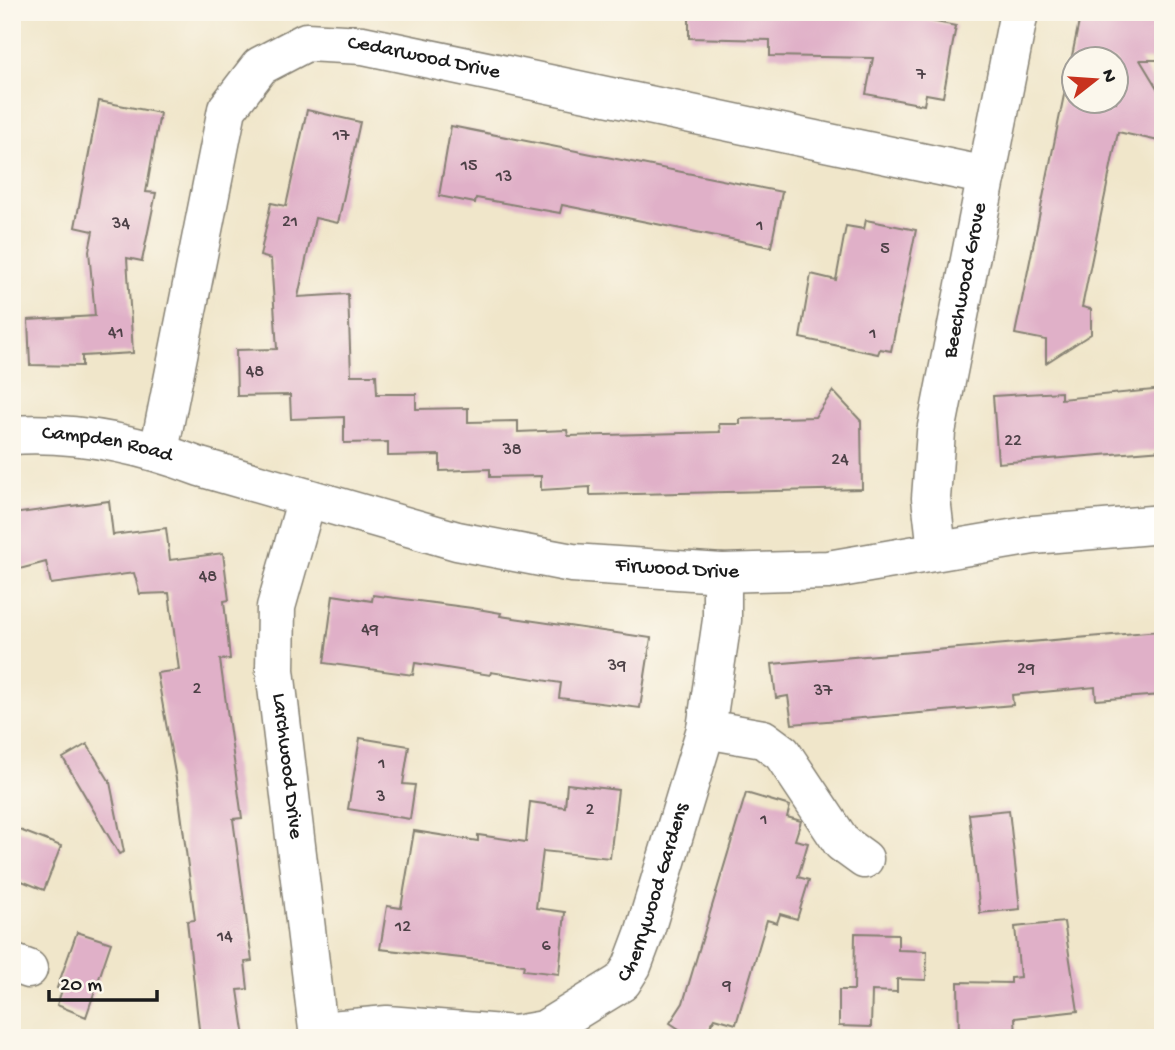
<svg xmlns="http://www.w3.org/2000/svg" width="1175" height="1050" font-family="'Gochi Hand',sans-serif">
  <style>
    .building { fill: #e0b0c8; fill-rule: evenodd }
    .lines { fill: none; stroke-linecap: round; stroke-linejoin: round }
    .street-casing { stroke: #868173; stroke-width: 41 }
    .street { stroke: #fff; stroke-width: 38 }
    .labels { text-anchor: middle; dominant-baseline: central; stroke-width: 5; stroke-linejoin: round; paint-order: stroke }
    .number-label { font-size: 18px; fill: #4d4147 }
    .street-label { font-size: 21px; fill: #1c1c1c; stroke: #fbf7ec }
  </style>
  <rect width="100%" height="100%" fill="#fbf7ec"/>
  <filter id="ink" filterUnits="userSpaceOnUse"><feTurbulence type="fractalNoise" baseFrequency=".0143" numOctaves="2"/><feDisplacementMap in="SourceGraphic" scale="14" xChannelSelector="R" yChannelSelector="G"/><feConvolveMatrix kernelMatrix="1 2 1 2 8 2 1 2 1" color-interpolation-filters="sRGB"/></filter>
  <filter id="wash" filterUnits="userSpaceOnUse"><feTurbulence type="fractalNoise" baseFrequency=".00686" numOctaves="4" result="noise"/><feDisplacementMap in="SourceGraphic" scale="28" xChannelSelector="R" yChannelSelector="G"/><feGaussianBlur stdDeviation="1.57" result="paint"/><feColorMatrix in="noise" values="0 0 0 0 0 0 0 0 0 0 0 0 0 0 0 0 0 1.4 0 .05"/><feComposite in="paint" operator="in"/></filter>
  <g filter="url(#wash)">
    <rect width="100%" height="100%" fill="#f0e6ca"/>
    <g id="blocks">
      <!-- building -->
      <path class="building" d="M 689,12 L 901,12 L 901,15 L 956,26 L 943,97 L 926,94 L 924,105 L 866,94 L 873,58 L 770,56 L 770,40 L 689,38 Z
        M 1081,12 L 1163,12 L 1163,60 L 1140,60 L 1163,98 L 1163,142 L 1118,132 L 1082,307 L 1091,309 L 1091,334 L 1046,363 L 1046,340 L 1015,334 ZM 1074,60 L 1116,60 L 1116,102 L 1074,102 Z
        M 99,101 L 160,113 L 146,192 L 156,193 L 142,261 L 127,258 L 133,353 L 82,356 L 82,366 L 30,365 L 28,320 L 95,316 L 89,251 L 93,231 L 75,227 Z
        M 307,110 L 360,122 L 338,223 L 315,218 L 298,297 L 348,294 L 351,375 L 376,375 L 377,394 L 416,394 L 416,409 L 468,408 L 468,422 L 518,421 L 518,432 L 567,430 L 568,436 L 720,432 L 719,424 L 740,424 L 740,419 L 815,417 L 833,391 L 861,421 L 862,489 L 590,495 L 590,487 L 541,490 L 541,476 L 490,477 L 490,469 L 440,471 L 440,455 L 388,456 L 388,442 L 344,443 L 344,417 L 291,419 L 290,395 L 237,396 L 236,350 L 277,349 L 271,259 L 260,256 L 271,203 L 286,206 Z
        M 451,126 L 782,192 L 771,247 L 562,205 L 560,213 L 476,198 L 475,203 L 439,196 Z
        M 866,220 L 916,230 L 891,351 L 880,349 L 878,354 L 800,338 L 811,274 L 836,280 L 846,226 L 864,229 Z
        M 1163,389 L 1163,450 L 998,463 L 993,396 L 1061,392 L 1061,399 Z
        M 109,501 L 113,535 L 166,528 L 170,560 L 223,553 L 229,600 L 224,601 L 230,659 L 220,660 L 242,818 L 233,819 L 252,961 L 245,962 L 248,989 L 238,990 L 245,1038 L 200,1038 L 187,921 L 195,920 L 178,790 L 157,673 L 179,670 L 169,593 L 140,594 L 134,573 L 51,584 L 46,562 L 12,571 L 12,514 Z
        M 333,595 L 372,601 L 373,595 L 472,608 L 501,613 L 500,616 L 651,638 L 640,708 L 559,698 L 561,683 L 491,672 L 490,675 L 415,663 L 413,675 L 324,663 Z
        M 1159,631 L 1163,673 L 1161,695 L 1096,700 L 1095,687 L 1012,695 L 1013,705 L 792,724 L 788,696 L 776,698 L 772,664 Z
        M 360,738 L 409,746 L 403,784 L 415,785 L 410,819 L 348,809 Z
        M 87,744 L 110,782 L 124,852 L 119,854 L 63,758 Z
        M 567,784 L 618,790 L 610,858 L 543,851 L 536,908 L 565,912 L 559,974 L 523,970 L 524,965 L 380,949 L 387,906 L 401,908 L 414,831 L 478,841 L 478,835 L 526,842 L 530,802 L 565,807 Z
        M 746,793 L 790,806 L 787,817 L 801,821 L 795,840 L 808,843 L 798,877 L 809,880 L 797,919 L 780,914 L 777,923 L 767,920 L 736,1024 L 715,1018 L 703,1038 L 693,1038 L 670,1023 L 683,1003 Z
        M 1009,810 L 1020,909 L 980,913 L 969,814 Z
        M 12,827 L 61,846 L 44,890 L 12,877 Z
        M 1064,922 L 1078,1011 L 1015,1018 L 1016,1038 L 959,1038 L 958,982 L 1011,983 L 1011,978 L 1020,977 L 1015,927 Z
        M 77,932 L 111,943 L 86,1017 L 57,1005 L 62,990 L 57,988 Z
        M 855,933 L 898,934 L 898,950 L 927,951 L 926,980 L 897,979 L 897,992 L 872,991 L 871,1027 L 839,1026 L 839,990 L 854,990 Z"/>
    </g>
  </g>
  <g filter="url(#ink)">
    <use href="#blocks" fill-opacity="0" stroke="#868173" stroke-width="2"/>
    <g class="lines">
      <defs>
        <g id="street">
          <path id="s1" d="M 12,435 C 78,431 139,444 200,467 L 457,541 L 572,563 L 722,573 L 828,570 L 1033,535 L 1163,524"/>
          <path id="s2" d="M 159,451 L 227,109 L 260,66 L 306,42 L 363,45 L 987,176"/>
          <path id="s3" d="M 307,498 L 276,607 L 275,670 L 319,1038"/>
          <path id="s4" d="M 937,550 L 931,498 L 936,432 L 1019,12"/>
          <path d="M 706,729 L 763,739 L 782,753 L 842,843 L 864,859"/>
          <path d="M 12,963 L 28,969"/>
          <path id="s5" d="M 319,1031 L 387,1025 L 515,1035 L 544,1030 L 622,982 L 632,966 L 644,934 L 706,729 L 722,620 L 722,573"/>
        </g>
      </defs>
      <!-- street casing -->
      <use href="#street" class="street-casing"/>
      <!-- street -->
      <use href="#street" class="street"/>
    </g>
  </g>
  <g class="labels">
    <!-- number labels -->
    <g class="number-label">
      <text x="921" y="75">7</text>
      <text x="341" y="136">17</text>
      <text x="469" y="166">15</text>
      <text x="504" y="177">13</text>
      <text x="290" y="222">21</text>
      <text x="121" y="224">34</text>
      <text x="760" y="226">1</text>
      <text x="885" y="249">5</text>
      <text x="116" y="333">41</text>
      <text x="873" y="334">1</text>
      <text x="255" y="372">48</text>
      <text x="1013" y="441">22</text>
      <text x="512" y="450">38</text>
      <text x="840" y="460">24</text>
      <text x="208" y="577">48</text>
      <text x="370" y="630">49</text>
      <text x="617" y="666">39</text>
      <text x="1026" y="669">29</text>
      <text x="197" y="689">2</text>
      <text x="823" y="691">37</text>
      <text x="382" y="764">1</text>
      <text x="381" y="797">3</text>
      <text x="590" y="810">2</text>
      <text x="764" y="820">1</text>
      <text x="403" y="927">12</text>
      <text x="225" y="937">14</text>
      <text x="546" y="946">6</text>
      <text x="727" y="986">9</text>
    </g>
    <!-- street labels -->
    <g class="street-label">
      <text stroke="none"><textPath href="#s2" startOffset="574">Cedarwood Drive</textPath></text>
      <text stroke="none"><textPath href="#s4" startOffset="273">Beechwood Grove</textPath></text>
      <text stroke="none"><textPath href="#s1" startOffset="96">Campden Road</textPath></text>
      <text stroke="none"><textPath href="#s1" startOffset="682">Firwood Drive</textPath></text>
      <text stroke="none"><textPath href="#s3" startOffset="273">Larchwood Drive</textPath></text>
      <text stroke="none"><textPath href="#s5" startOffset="413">Cherrywood Gardens</textPath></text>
    </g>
  </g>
  <!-- margin -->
  <rect width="1175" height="1050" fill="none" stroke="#fbf7ec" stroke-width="42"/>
  <!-- north arrow -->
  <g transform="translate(1095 80) rotate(73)"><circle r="33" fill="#fbf7ec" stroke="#a29f99" stroke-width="2"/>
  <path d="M0-5L12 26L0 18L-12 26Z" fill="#c8321e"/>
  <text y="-10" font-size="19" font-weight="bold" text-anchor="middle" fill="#1c1c1c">N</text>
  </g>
  <!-- scale -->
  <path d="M49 990v10h108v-10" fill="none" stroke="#1c1c1c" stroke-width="3.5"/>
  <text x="60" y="990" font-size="21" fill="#1c1c1c" stroke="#fbf7ec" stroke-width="5" paint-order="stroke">20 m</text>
</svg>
